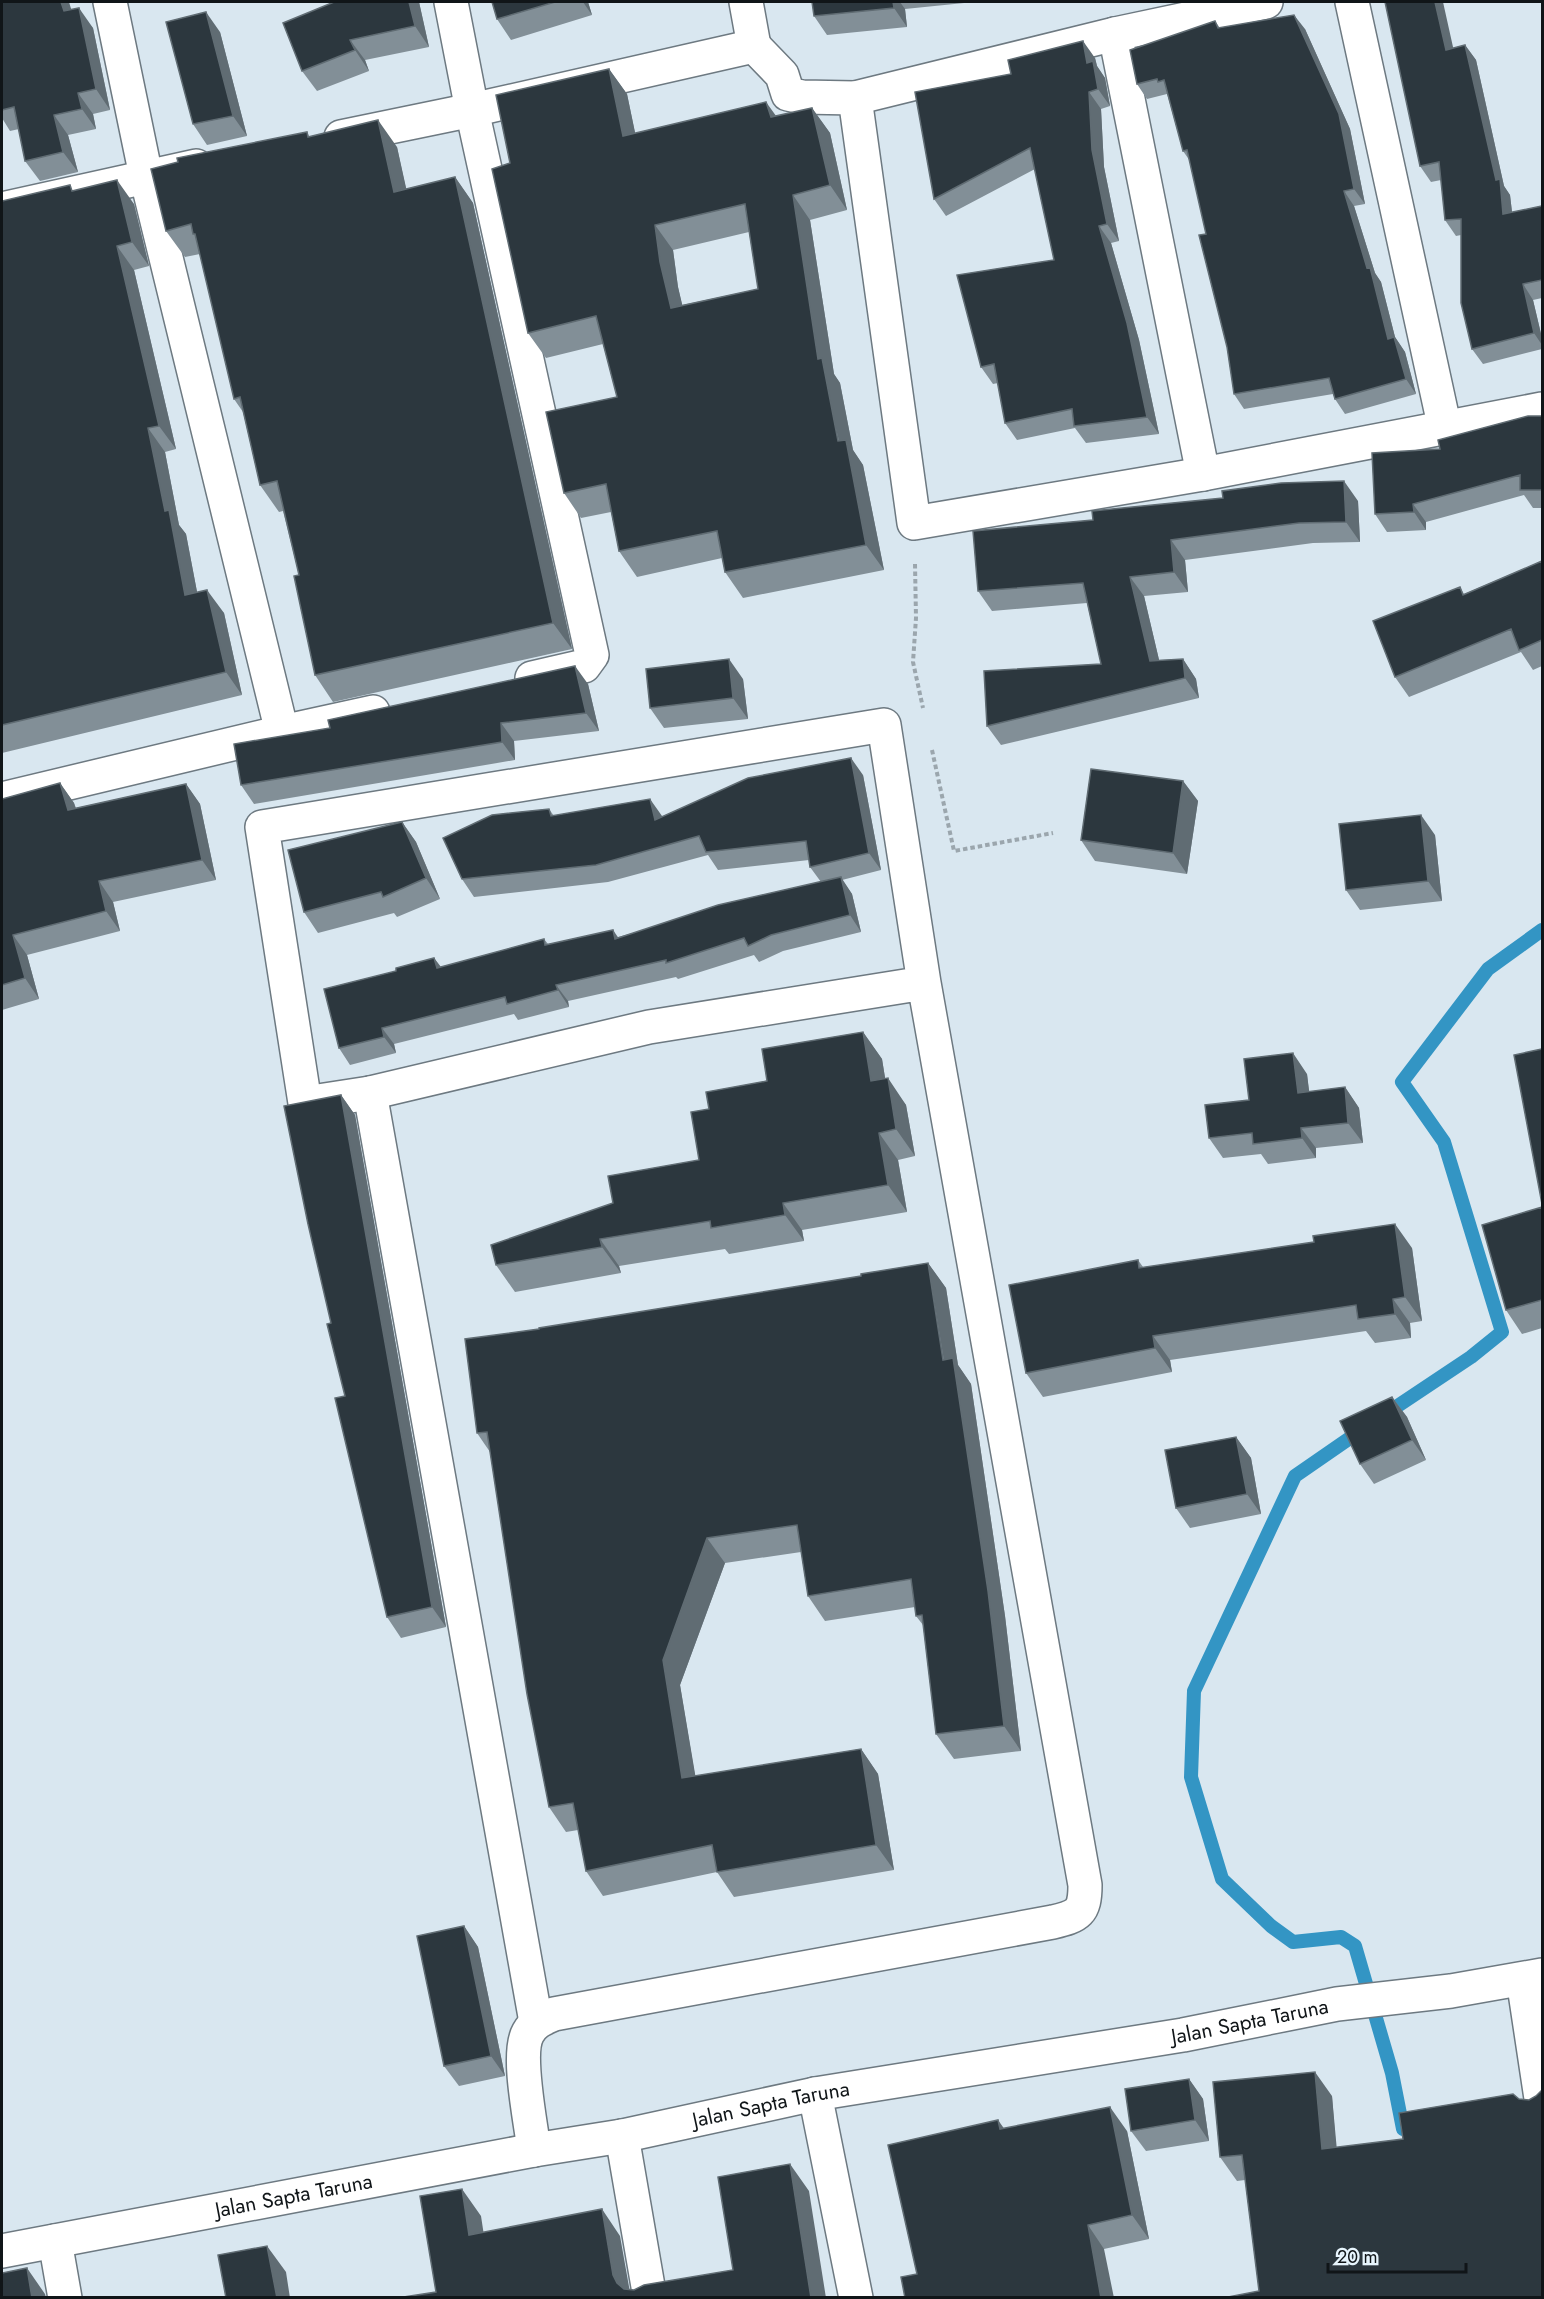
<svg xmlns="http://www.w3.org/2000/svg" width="1544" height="2299" font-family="Jost,sans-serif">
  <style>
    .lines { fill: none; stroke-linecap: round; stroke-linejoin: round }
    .stream { stroke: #3395c4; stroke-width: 14 }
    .minor-casing { stroke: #6d7981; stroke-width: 36 }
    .path { stroke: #9ba6ad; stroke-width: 4; stroke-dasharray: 4.5 3; stroke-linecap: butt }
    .minor { stroke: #fff; stroke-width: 33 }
    .wall { fill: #828f97; fill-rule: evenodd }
    .shaded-wall { fill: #606c73 }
    .building { fill: #2c373e; stroke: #606c73; stroke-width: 1.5; fill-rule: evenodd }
    .labels { text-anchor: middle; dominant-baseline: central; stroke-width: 6; stroke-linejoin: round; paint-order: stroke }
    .street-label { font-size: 21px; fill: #101518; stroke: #e7f5fd }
  </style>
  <rect width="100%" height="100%" fill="#d9e7f0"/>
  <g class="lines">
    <!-- stream -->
    <path class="stream" d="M 1384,1415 L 1471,1357 L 1502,1332 L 1444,1142 L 1402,1082 L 1488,969 L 1542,930
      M 1363,1429 L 1295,1476 L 1194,1691 L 1191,1777 L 1222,1879 L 1271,1926 L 1293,1942 L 1341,1937 L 1355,1946 L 1392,2073 L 1403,2129"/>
    <defs>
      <g id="minor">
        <path d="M 110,2 L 146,176 L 282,732"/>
        <path d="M 451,2 L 472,110 L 592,655 L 584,666 L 532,678"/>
        <path d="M 746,2 L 754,46"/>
        <path d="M 1352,2 L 1445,429"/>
        <path d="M 1115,34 L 1203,474"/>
        <path d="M 754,46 L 782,75 L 788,94 L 802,97 L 855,98 L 914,523 L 1203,474 L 1542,409"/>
        <path d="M 855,98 L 1115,34 L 1266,2"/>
        <path d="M 341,137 L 472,110 L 754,46"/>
        <path d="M 2,209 L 196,166"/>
        <path d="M 2,799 L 282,732 L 373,712"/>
        <path d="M 370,1093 L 536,2022"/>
        <path d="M 1523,1979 L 1542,2105"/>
        <path d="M 815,2094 L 856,2298"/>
        <path d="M 622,2136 L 650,2298"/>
        <path d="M 534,2150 C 531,2123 516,2054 528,2033 C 534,2022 543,2019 554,2014 L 1053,1922 C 1078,1916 1085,1913 1085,1885 L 924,983 L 649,1027 L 370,1093 L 305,1103 L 262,827 L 884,725 L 924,983"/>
        <path d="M 55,2241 L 65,2298"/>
        <path id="s1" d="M 2,2251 L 534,2150 L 622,2136 L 815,2094 L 1183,2035 L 1337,2004 L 1451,1991 L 1542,1975"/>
      </g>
    </defs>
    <!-- minor casing -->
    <use href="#minor" class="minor-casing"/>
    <!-- path -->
    <path class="path" d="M 915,564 L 916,618 L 913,662 L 923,708
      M 932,750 L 954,851 L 1053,833"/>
    <!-- minor -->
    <use href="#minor" class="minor"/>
  </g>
  <!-- wall -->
  <path class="wall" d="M 2,2 L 72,9 L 93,28 L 110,110 L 93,114 L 96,129 L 68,135 L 78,172 L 40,181 L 25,161 L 19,129 L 10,131 L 2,118 Z
    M 419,2 L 429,47 L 365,60 L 369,71 L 317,91 L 302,71 L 283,23 Z
    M 492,2 L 588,2 L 592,15 L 511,40 L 497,19 Z
    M 812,2 L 974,2 L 905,9 L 907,27 L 827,35 L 814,16 Z
    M 1215,21 L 1220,28 L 1305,29 L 1350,129 L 1365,204 L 1354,206 L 1375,273 L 1381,282 L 1395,337 L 1405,352 L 1416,394 L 1345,414 L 1335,399 L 1333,394 L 1244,409 L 1234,394 L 1227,347 L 1206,234 L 1190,161 L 1183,151 L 1168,97 L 1167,94 L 1147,99 L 1137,84 Z
    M 220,32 L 247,136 L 207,145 L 193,124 Z
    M 1465,45 L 1476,60 L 1504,186 L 1510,195 L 1512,212 L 1542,206 L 1542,298 L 1533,300 L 1542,338 L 1542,349 L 1483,364 L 1472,349 L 1461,235 L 1456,236 L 1445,220 L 1441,180 L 1431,182 L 1420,166 L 1453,48 Z
    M 1095,58 L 1097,66 L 1105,78 L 1110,106 L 1101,109 L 1104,167 L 1119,241 L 1111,243 L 1139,340 L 1159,434 L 1086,443 L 1075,428 L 1017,440 L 1005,423 L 998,383 L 993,384 L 981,367 L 1054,260 L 1035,169 L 946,216 L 934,199 L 1011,74 Z
    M 609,69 L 627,94 L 635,133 L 777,116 L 812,108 L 830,133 L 847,210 L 810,220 L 834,374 L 840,383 L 853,450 L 863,465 L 884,570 L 743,598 L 725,572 L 722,558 L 637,577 L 619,551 L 611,512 L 581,518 L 564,493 L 617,397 L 603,344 L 546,358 L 528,333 L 510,163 ZM 749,232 L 758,289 L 682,305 L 678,287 L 673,250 Z
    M 307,132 L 309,136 L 397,147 L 406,189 L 455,177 L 473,203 L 572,649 L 333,702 L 315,675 L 299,575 L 283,511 L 279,512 L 260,485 L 243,412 L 234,399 L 200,254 L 185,257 L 166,231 Z
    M 75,191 L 134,204 L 149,266 L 134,270 L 176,449 L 165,452 L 179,525 L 186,534 L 197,592 L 224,613 L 242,695 L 2,753 L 2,201 Z
    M 1542,416 L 1542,508 L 1533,508 L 1524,495 L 1426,522 L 1426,530 L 1387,532 L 1375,514 L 1440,449 Z
    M 1223,498 L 1358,501 L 1360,542 L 1313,543 L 1185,560 L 1188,592 L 1144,596 L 1159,660 L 1183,659 L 1196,679 L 1199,698 L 1001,745 L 987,726 L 1101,664 L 1087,603 L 992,611 L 978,591 L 1093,520 Z
    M 1542,561 L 1542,666 L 1533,670 L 1521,652 L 1409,697 L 1395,677 L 1460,587 L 1464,594 Z
    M 743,679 L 748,719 L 664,728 L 650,708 Z
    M 588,684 L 599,731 L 514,741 L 515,760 L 254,804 L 241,785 Z
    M 863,775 L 881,870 L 842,880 L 852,894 L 861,932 L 783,951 L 759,962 L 754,955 L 678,979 L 676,977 L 568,1001 L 569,1007 L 518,1020 L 514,1014 L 394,1044 L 396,1053 L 350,1065 L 339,1048 L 396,971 L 434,958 L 441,967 L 544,939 L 548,944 L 618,937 L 821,882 L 810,867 L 809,860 L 718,870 L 708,855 L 608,882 L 474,897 L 462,879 L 549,809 L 554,816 L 662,817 Z
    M 1183,781 L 1198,801 L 1187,874 L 1095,861 L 1081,840 Z
    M 60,783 L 74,803 L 76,808 L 186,784 L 200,804 L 216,880 L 113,902 L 120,931 L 27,955 L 39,999 L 2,1010 L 2,799 Z
    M 402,822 L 416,842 L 440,899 L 397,917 L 394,913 L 318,933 L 304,912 Z
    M 1435,835 L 1442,901 L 1360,910 L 1346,890 Z
    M 863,1032 L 882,1059 L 885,1078 L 906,1105 L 915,1156 L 898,1160 L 907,1212 L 802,1230 L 804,1241 L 729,1254 L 725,1249 L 619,1266 L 621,1273 L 515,1292 L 496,1265 L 613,1203 L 699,1160 L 709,1109 Z
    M 1307,1074 L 1309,1092 L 1345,1087 L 1359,1108 L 1363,1143 L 1316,1148 L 1316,1158 L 1268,1164 L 1261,1154 L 1223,1158 L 1209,1138 L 1249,1100 Z
    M 341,1095 L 355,1115 L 446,1627 L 401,1638 L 387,1617 L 331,1323 Z
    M 1542,1207 L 1542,1328 L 1522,1334 L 1506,1310 Z
    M 1412,1248 L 1422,1321 L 1410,1323 L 1411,1338 L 1375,1343 L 1366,1331 L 1170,1360 L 1172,1372 L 1043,1397 L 1026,1373 L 1138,1260 L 1143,1267 Z
    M 928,1263 L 946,1288 L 958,1365 L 971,1384 L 1005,1616 L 1021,1751 L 954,1759 L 936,1734 L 923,1625 L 916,1616 L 915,1607 L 825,1621 L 808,1596 L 801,1552 L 725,1563 L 680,1685 L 695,1776 L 861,1749 L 878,1774 L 894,1870 L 734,1897 L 717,1872 L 603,1896 L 586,1871 L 578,1830 L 566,1832 L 549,1807 L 490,1452 L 477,1433 L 539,1329 L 861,1276 Z
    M 1392,1397 L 1407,1417 L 1426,1460 L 1374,1484 L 1360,1464 Z
    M 1236,1437 L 1251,1458 L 1261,1514 L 1190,1528 L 1176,1508 Z
    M 464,1926 L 478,1947 L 505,2076 L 459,2086 L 444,2066 Z
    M 1189,2079 L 1203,2099 L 1209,2141 L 1146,2151 L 1131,2131 Z
    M 1332,2096 L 1336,2148 L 1403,2139 L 1519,2099 L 1529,2100 L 1536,2096 L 1542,2298 L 1259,2291 L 1245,2180 L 1237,2181 L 1220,2157 Z
    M 1004,2128 L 1127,2131 L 1149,2239 L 1104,2249 L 917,2274 Z"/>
  <!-- shaded-wall -->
  <path class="shaded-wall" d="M 61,2 L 69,2 L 78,32 L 64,11 Z
    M 409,2 L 419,2 L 429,47 L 415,26 Z
    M 583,2 L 588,2 L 592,15 Z
    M 893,2 L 900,2 L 905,9 L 907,27 L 894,8 Z
    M 1435,2 L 1443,2 L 1457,65 L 1446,50 Z
    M 79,8 L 93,28 L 110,110 L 96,89 Z
    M 206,12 L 220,32 L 247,136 L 233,116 Z
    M 1294,15 L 1305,29 L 1350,129 L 1365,204 L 1354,189 Z
    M 350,40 L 365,60 L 369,71 L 355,50 Z
    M 1083,41 L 1095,58 L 1097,66 L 1105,78 L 1110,106 L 1098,89 L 1087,63 Z
    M 1465,45 L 1476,60 L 1504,186 L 1510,195 L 1514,229 L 1503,214 Z
    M 609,69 L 627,94 L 641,161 L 623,136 Z
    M 1089,92 L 1101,109 L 1104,167 L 1119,241 L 1107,224 L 1092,150 Z
    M 78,93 L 93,114 L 96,129 L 82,109 Z
    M 766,102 L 784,127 L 771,117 Z
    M 812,108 L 830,133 L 847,210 L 830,185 Z
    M 54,115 L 68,135 L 78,172 L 63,152 Z
    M 378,120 L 397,147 L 413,219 L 394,192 Z
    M 455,177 L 473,203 L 572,649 L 553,623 Z
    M 117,180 L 134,204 L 149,266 L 132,242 Z
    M 1344,191 L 1354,206 L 1375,273 L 1381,282 L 1395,337 L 1405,352 L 1416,394 L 1406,379 L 1388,339 Z
    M 793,195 L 810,220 L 834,374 L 840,383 L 853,450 L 863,465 L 884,570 L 866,545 L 818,359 Z
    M 655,225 L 673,250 L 678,287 L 689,333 L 671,308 L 660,262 Z
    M 1099,226 L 1111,243 L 1139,340 L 1159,434 L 1147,417 Z
    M 117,246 L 134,270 L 176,449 L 159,426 Z
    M 1523,284 L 1533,300 L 1542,338 L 1542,345 L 1534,333 Z
    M 148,428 L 165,452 L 179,525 L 186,534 L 202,618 L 185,595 L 165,511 Z
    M 1344,481 L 1358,501 L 1360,542 L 1346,522 Z
    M 1413,504 L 1426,522 L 1426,530 L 1414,512 Z
    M 1171,540 L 1185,560 L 1188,592 L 1174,572 Z
    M 1130,577 L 1144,596 L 1164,681 L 1150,661 Z
    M 207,590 L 224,613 L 242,695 L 226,672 Z
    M 729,659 L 743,679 L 748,719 L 733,698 Z
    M 1183,659 L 1196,679 L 1199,698 L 1185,678 Z
    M 575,666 L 588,684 L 599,731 L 586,713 Z
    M 501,723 L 514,741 L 515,760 L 502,742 Z
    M 851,758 L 863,775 L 881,870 L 869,853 Z
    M 1183,781 L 1198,801 L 1187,874 L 1173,853 Z
    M 60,783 L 74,803 L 82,830 L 68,810 Z
    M 186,784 L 200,804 L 216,880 L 202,860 Z
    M 650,799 L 662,816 L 668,838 L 655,820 Z
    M 1421,815 L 1435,835 L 1442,901 L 1428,881 Z
    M 402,822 L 416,842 L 440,899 L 426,878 Z
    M 841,877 L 852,894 L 861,932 L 850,915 Z
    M 99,881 L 113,902 L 120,931 L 106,911 Z
    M 613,930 L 624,946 L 615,939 Z
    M 13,935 L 27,955 L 39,999 L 25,978 Z
    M 434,958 L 446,974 L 437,968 Z
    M 556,985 L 568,1001 L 569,1007 L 558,990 Z
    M 382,1028 L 394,1044 L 396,1053 L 384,1037 Z
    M 863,1032 L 882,1059 L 890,1108 L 871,1081 Z
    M 1293,1053 L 1307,1074 L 1312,1114 L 1298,1093 Z
    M 888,1078 L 906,1105 L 915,1156 L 896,1129 Z
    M 1345,1087 L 1359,1108 L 1363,1143 L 1348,1123 Z
    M 341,1095 L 355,1115 L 446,1627 L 432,1607 Z
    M 1301,1128 L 1316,1148 L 1316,1158 L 1302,1138 Z
    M 879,1133 L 898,1160 L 907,1212 L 888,1185 Z
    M 783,1203 L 802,1230 L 804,1241 L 785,1215 Z
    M 1395,1224 L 1412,1248 L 1422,1321 L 1405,1297 Z
    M 600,1239 L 619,1266 L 621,1273 L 602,1247 Z
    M 928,1263 L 946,1288 L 958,1365 L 971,1384 L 1005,1616 L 1021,1751 L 1004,1726 Z
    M 1393,1299 L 1410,1323 L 1411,1338 L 1395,1314 Z
    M 1153,1336 L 1170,1360 L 1172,1372 L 1155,1348 Z
    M 1392,1397 L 1407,1417 L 1426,1460 L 1412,1440 Z
    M 1236,1437 L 1251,1458 L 1261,1514 L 1247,1494 Z
    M 707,1538 L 725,1563 L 680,1685 L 700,1803 L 682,1778 L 663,1660 Z
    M 861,1749 L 878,1774 L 894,1870 L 876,1845 Z
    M 464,1926 L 478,1947 L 505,2076 L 491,2056 Z
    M 1315,2072 L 1332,2096 L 1339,2173 L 1322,2149 Z
    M 1189,2079 L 1203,2099 L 1209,2141 L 1195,2120 Z
    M 1110,2107 L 1127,2131 L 1149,2239 L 1132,2215 Z
    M 998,2120 L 1015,2144 L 1000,2129 Z
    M 790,2164 L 809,2191 L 826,2298 L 811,2298 Z
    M 462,2189 L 481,2216 L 488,2262 L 469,2235 Z
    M 602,2209 L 620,2236 L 631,2298 L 617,2283 L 613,2275 Z
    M 1088,2225 L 1104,2249 L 1114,2298 L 1101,2298 Z
    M 267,2246 L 286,2272 L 290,2298 L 277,2298 Z
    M 27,2268 L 45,2294 L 46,2298 L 32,2298 Z"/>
  <!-- building -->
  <path class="building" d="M 2,2 L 61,2 L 64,11 L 79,8 L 96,89 L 78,93 L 82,109 L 54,115 L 63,152 L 25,161 L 14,107 L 2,110 Z
    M 334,2 L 409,2 L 415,26 L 350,40 L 355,50 L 302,71 L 283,23 Z
    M 492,2 L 555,2 L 497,19 Z
    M 812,2 L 893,2 L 894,8 L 814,16 Z
    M 1385,2 L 1435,2 L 1446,50 L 1465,45 L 1496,180 L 1500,179 L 1503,214 L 1542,206 L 1542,280 L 1523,284 L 1534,333 L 1472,349 L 1461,303 L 1461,219 L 1445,220 L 1439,162 L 1420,166 Z
    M 206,12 L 233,116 L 193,124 L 166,22 Z
    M 1294,15 L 1339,114 L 1354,189 L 1344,191 L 1367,268 L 1370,267 L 1388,339 L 1394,337 L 1406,379 L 1335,399 L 1329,378 L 1234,394 L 1227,347 L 1199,235 L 1206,234 L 1187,150 L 1183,151 L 1164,80 L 1158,82 L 1157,79 L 1137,84 L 1130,50 L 1215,21 L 1218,28 Z
    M 1083,41 L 1087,63 L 1093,61 L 1098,89 L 1089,92 L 1092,150 L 1107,224 L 1099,226 L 1127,323 L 1147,417 L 1074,426 L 1072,409 L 1005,423 L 994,364 L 981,367 L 957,275 L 1054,260 L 1030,148 L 934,199 L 915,92 L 1011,74 L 1008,60 Z
    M 609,69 L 623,136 L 766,102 L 771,117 L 812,108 L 830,185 L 793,195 L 818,359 L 822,358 L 838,441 L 846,440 L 866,545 L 725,572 L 717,531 L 619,551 L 606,484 L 564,493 L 546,412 L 617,397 L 596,316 L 528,333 L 492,169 L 510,163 L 496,95 ZM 745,204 L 758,289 L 671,308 L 660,262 L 655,225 Z
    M 378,120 L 394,192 L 455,177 L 553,623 L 315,675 L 294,576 L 299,575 L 277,481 L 260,485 L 240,397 L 234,399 L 195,234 L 193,234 L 191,224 L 166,231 L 151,169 L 178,162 L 177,158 L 307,132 L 308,137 Z
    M 117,180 L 132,242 L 117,246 L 159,426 L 148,428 L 165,511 L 169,510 L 185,595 L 207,590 L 226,672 L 2,725 L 2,201 L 70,185 L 72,191 Z
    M 1528,416 L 1542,416 L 1542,490 L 1520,490 L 1520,475 L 1413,504 L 1414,512 L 1375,514 L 1372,453 L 1440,449 L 1438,440 Z
    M 1344,481 L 1346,522 L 1299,523 L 1171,540 L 1174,572 L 1130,577 L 1150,661 L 1183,659 L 1185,678 L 987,726 L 984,671 L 1101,664 L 1083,583 L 978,591 L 973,531 L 1093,520 L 1092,511 L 1223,498 L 1222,491 L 1281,483 Z
    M 1542,561 L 1542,640 L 1519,650 L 1511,629 L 1395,677 L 1373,621 L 1460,587 L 1463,595 Z
    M 729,659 L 733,698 L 650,708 L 646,669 Z
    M 575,666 L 586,713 L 501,723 L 502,742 L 241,785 L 234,744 L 330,728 L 328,720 Z
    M 851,758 L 869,853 L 810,867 L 806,841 L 706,852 L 699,836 L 596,865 L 462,879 L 443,838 L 492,815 L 549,809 L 551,816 L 650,799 L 655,820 L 748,778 Z
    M 1091,769 L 1183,781 L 1173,853 L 1081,840 Z
    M 60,783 L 68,810 L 186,784 L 202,860 L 99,881 L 106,911 L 13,935 L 25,978 L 2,985 L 2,799 Z
    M 1421,815 L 1428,881 L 1346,890 L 1339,824 Z
    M 402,822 L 426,878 L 383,897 L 381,892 L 304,912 L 288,850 Z
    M 841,877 L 850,915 L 771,935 L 748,946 L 744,938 L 666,963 L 666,960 L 556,985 L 558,990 L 507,1004 L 505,997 L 382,1028 L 384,1037 L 339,1048 L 324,989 L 396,971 L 396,968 L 434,958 L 437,968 L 544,939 L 545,945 L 613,930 L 615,939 L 718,905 Z
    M 863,1032 L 871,1081 L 888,1078 L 896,1129 L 879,1133 L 888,1185 L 783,1203 L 785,1215 L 711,1228 L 710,1221 L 600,1239 L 602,1247 L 496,1265 L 491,1245 L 613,1203 L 608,1176 L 699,1160 L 691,1112 L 709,1109 L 706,1092 L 767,1081 L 762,1049 Z
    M 1542,1049 L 1542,1204 L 1514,1055 Z
    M 1293,1053 L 1298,1093 L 1345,1087 L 1348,1123 L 1301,1128 L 1302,1138 L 1253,1144 L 1252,1133 L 1209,1138 L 1205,1105 L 1249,1100 L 1244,1059 Z
    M 341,1095 L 432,1607 L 387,1617 L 335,1398 L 345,1396 L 327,1324 L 331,1323 L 308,1224 L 284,1106 Z
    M 1542,1207 L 1542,1300 L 1506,1310 L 1482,1225 Z
    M 1395,1224 L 1405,1297 L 1393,1299 L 1395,1314 L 1358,1319 L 1356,1305 L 1153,1336 L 1155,1348 L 1026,1373 L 1009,1285 L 1138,1260 L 1139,1268 L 1314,1242 L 1313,1236 Z
    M 928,1263 L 943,1360 L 953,1358 L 988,1591 L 1004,1726 L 936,1734 L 922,1615 L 916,1616 L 911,1579 L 808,1596 L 797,1525 L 707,1538 L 663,1660 L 682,1778 L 861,1749 L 876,1845 L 717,1872 L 712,1845 L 586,1871 L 573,1803 L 549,1807 L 527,1694 L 487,1432 L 477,1433 L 465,1339 L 539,1329 L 539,1328 L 861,1276 L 861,1274 Z
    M 1392,1397 L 1412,1440 L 1360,1464 L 1340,1421 Z
    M 1236,1437 L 1247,1494 L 1176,1508 L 1165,1450 Z
    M 464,1926 L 491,2056 L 444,2066 L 417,1936 Z
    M 1315,2072 L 1322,2149 L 1403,2139 L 1399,2113 L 1513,2094 L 1519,2099 L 1529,2100 L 1536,2096 L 1542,2090 L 1542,2298 L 1223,2298 L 1259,2291 L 1242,2155 L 1220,2157 L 1213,2082 Z
    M 1189,2079 L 1195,2120 L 1131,2131 L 1125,2089 Z
    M 1110,2107 L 1132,2215 L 1088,2225 L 1101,2298 L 905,2298 L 901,2277 L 917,2274 L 888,2145 L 998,2120 L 1000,2129 Z
    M 790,2164 L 811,2298 L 397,2298 L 436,2292 L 420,2196 L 462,2189 L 469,2235 L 602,2209 L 613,2275 L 617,2283 L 624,2289 L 634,2290 L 644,2285 L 733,2270 L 718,2177 Z
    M 267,2246 L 277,2298 L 226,2298 L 218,2255 Z
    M 27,2268 L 32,2298 L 2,2298 L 2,2273 Z"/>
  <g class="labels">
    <!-- street labels -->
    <g class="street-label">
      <text stroke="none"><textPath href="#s1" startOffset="1269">Jalan Sapta Taruna</textPath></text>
      <text stroke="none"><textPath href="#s1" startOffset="783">Jalan Sapta Taruna</textPath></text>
      <text stroke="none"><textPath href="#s1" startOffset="297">Jalan Sapta Taruna</textPath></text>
    </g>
  </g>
  <!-- border -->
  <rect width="1544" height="2299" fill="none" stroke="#101518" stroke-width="6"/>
  <!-- scale -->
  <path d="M1328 2263v9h138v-9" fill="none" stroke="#101518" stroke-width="3"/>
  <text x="1337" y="2263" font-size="18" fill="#101518" stroke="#e7f5fd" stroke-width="4.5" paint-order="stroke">20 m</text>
</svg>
